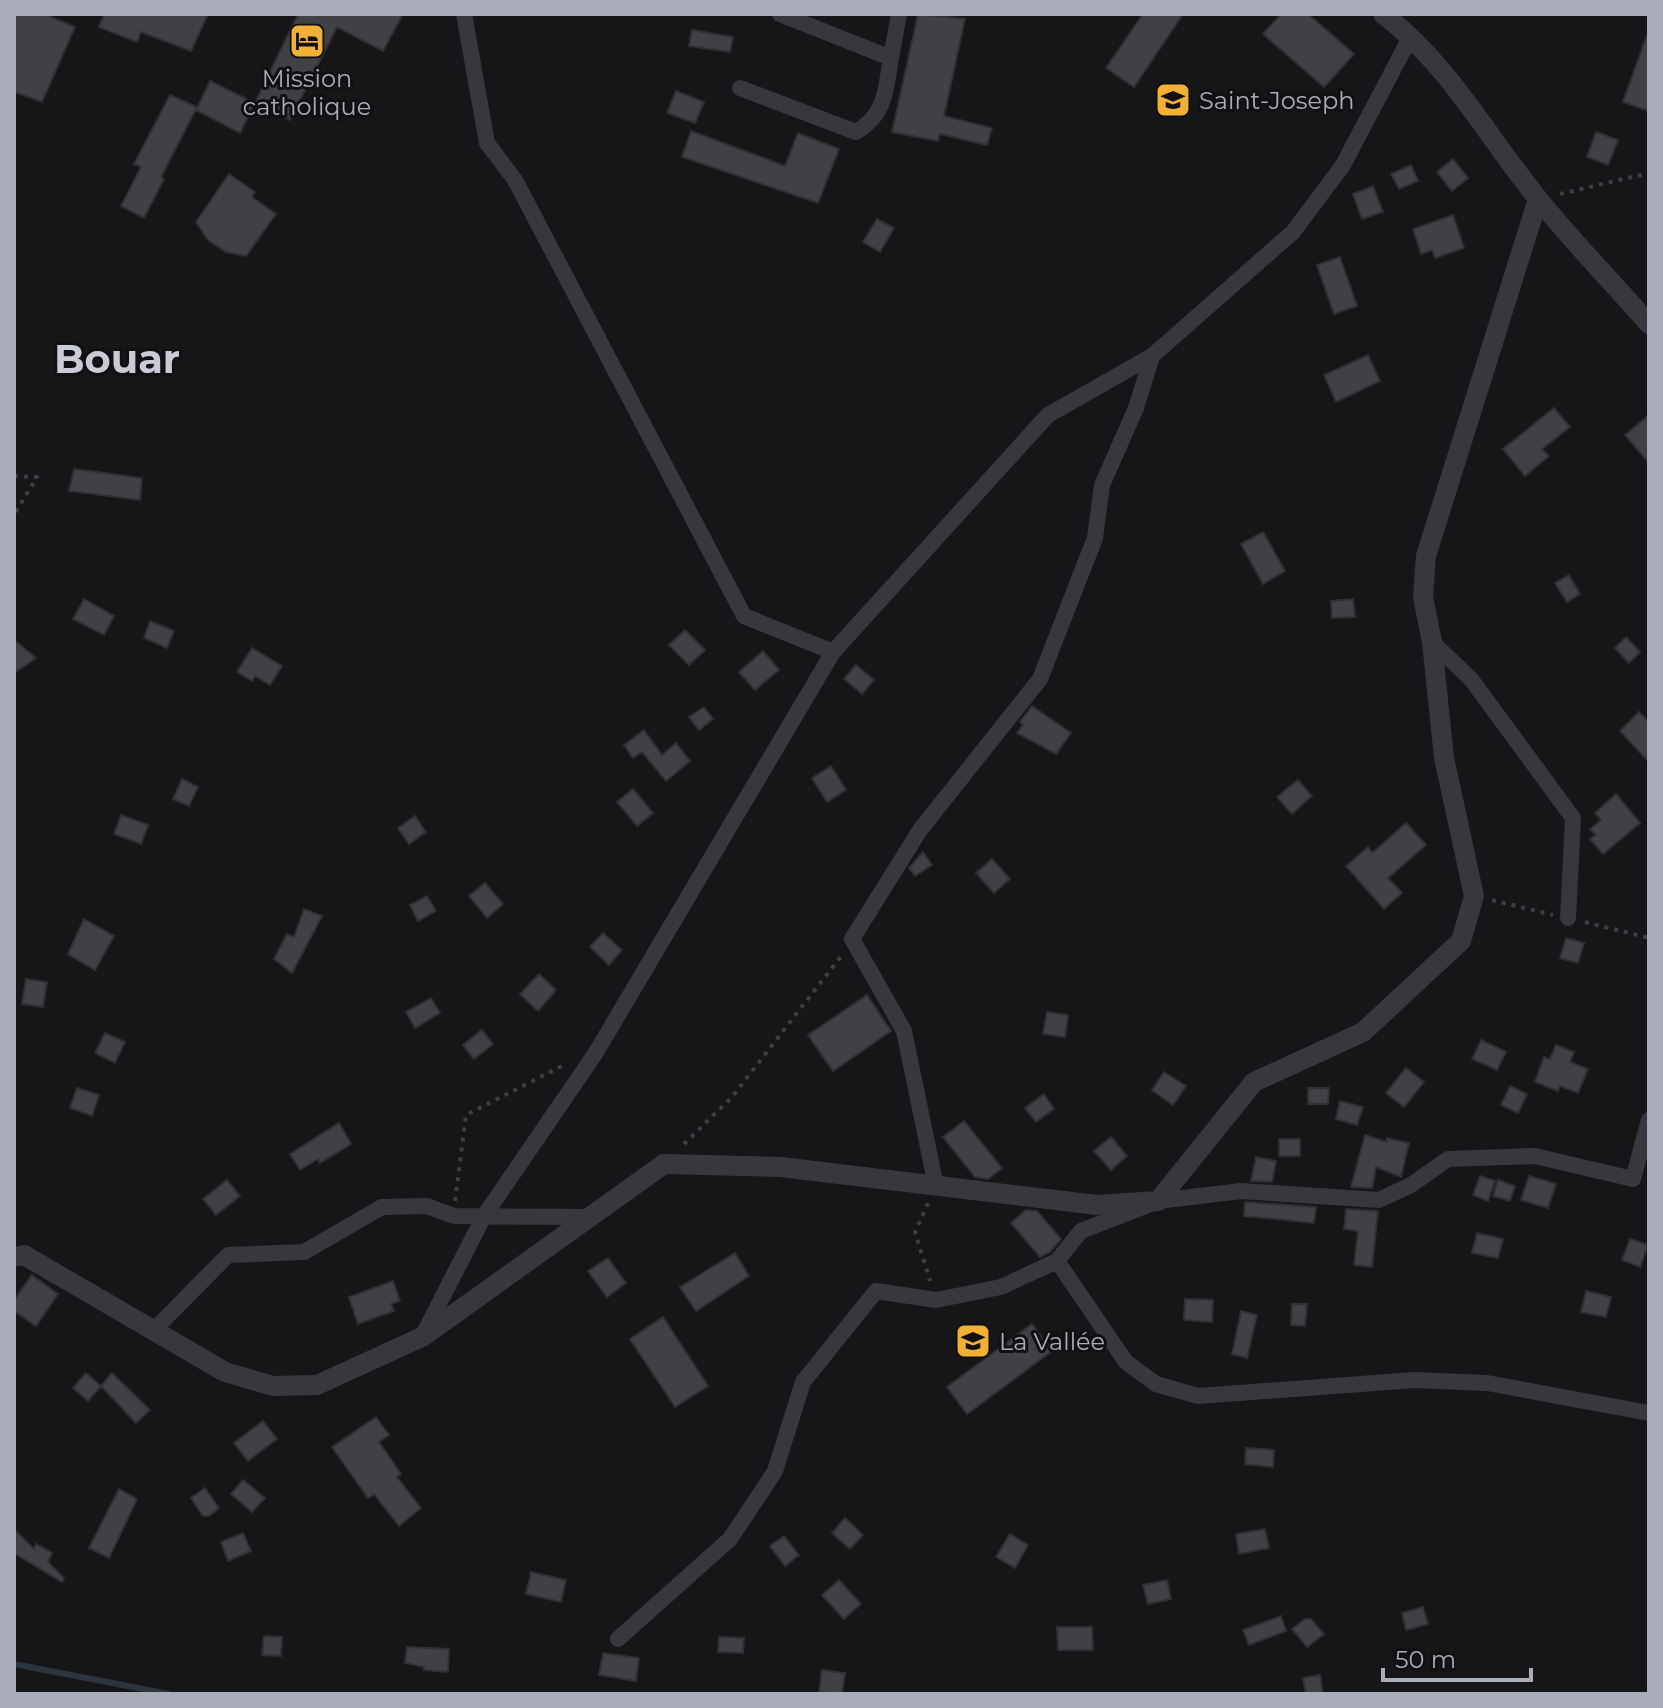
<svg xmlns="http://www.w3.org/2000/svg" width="1663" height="1708" font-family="Montserrat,sans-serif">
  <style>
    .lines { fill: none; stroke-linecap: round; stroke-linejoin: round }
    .stream { stroke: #2c353c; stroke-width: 6 }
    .building { fill: #404145; stroke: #303034; stroke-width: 2 }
    .path { stroke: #3d3f44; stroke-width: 4; stroke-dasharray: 4 6; stroke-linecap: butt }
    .minor { stroke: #37383d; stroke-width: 16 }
    .tertiary { stroke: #37383d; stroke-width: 20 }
    .labels { text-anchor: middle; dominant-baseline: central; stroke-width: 6; stroke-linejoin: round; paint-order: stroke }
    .poi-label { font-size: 24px; fill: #a8adb8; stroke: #111113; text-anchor: start }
    .town-label { font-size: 40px; font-weight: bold; fill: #c9ccd4; stroke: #111113 }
  </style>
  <rect width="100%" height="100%" fill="#161618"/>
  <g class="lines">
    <!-- stream -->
    <path class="stream" d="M 14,1664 L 169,1694"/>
  </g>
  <!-- building -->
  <path class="building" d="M 14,14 L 44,14 L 75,27 L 42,102 L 14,92 Z
    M 104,14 L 208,14 L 191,51 L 141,32 L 137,42 L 99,27 Z
    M 298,14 L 403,14 L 383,51 L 337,27 L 290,120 L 255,103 Z
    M 918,14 L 965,19 L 944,116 L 992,128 L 987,145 L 940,134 L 938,141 L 892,132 Z
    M 1143,14 L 1183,14 L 1134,87 L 1106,68 Z
    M 1281,14 L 1308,14 L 1354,54 L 1324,87 L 1263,34 Z
    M 692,30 L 733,37 L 730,52 L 689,46 Z
    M 1647,35 L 1649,36 L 1649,111 L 1623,102 Z
    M 210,81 L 255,103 L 240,133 L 196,110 Z
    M 676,91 L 704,102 L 695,123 L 667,113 Z
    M 170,95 L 197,107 L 161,177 L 164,179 L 144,218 L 121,206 L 141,167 L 134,164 Z
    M 691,131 L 785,166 L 798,133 L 839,149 L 818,203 L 682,157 Z
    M 1596,132 L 1618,140 L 1608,165 L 1587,157 Z
    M 1453,159 L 1468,178 L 1452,191 L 1437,172 Z
    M 1411,165 L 1418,181 L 1399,189 L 1391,174 Z
    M 229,174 L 255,192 L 252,197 L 276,214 L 246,256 L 226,252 L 208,240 L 196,222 Z
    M 1373,186 L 1383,212 L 1362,219 L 1353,194 Z
    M 1453,215 L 1464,248 L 1435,258 L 1432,250 L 1421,254 L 1413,229 Z
    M 877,219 L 894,228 L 880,252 L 863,242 Z
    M 1340,257 L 1357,306 L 1334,314 L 1317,265 Z
    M 1368,355 L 1380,381 L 1336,402 L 1324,375 Z
    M 1554,408 L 1570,427 L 1542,449 L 1549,456 L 1525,476 L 1503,449 Z
    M 1649,415 L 1649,463 L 1625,435 Z
    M 74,469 L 142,478 L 140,500 L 69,491 Z
    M 1263,532 L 1285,571 L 1263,584 L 1241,544 Z
    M 1569,575 L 1580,594 L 1567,602 L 1555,583 Z
    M 84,599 L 114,616 L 104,635 L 73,619 Z
    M 1353,599 L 1355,617 L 1332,618 L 1331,601 Z
    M 150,621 L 174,631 L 167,648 L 144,638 Z
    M 685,630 L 705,650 L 689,665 L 669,645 Z
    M 1626,637 L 1640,652 L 1629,663 L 1615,648 Z
    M 14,640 L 36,658 L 14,673 Z
    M 252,648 L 282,666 L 270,685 L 255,676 L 252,681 L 237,672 Z
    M 763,651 L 779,670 L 755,690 L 739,672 Z
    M 856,665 L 874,680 L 862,694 L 844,679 Z
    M 1032,706 L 1071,733 L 1056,754 L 1017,733 L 1023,725 L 1020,722 Z
    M 704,707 L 713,719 L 699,730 L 689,717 Z
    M 1639,712 L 1649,722 L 1649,762 L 1620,731 Z
    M 644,730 L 662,755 L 676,743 L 690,761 L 666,781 L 642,752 L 633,758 L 624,745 Z
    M 831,766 L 846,790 L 827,802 L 812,778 Z
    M 182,779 L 198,787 L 189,806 L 173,799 Z
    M 1298,780 L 1312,796 L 1292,814 L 1277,797 Z
    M 633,789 L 653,813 L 637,826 L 617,802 Z
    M 1616,794 L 1640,823 L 1603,854 L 1590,839 L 1596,835 L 1590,829 L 1601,820 L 1595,813 Z
    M 121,815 L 148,825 L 141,844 L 114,834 Z
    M 415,816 L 426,832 L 409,844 L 398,828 Z
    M 1406,823 L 1426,845 L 1388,878 L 1402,893 L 1384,909 L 1346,866 L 1368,847 L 1372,853 Z
    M 923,852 L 932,865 L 915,876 L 909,868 Z
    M 992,859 L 1010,879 L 994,893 L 976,873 Z
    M 485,883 L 503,904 L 487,918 L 469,896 Z
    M 427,896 L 436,911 L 418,921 L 410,905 Z
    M 304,909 L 322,916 L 292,973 L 274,959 L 287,934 L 294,937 Z
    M 84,919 L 114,936 L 95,970 L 68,954 Z
    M 603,933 L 622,950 L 609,965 L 590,947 Z
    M 1566,938 L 1584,943 L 1578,963 L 1560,958 Z
    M 539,974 L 556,990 L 538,1011 L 520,994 Z
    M 26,979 L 47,982 L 43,1007 L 22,1004 Z
    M 867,995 L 891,1031 L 833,1071 L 808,1035 Z
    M 431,998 L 440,1013 L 415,1028 L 406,1012 Z
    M 1047,1012 L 1068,1015 L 1065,1037 L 1043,1034 Z
    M 482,1030 L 493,1044 L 474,1059 L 463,1045 Z
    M 105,1033 L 125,1042 L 115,1063 L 95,1053 Z
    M 1481,1040 L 1506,1052 L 1497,1070 L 1472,1059 Z
    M 1556,1045 L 1574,1052 L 1570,1062 L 1588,1069 L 1578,1093 L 1560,1086 L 1558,1091 L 1535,1082 L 1544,1057 L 1550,1059 Z
    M 1406,1068 L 1424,1082 L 1404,1107 L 1386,1093 Z
    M 1164,1072 L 1186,1086 L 1173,1105 L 1152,1090 Z
    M 1510,1086 L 1527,1094 L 1518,1113 L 1501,1105 Z
    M 77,1088 L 99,1095 L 92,1116 L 70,1108 Z
    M 1308,1088 L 1329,1088 L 1328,1104 L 1308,1104 Z
    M 1044,1094 L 1054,1109 L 1036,1122 L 1025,1108 Z
    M 1340,1101 L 1363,1107 L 1357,1125 L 1336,1119 Z
    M 964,1121 L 1002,1168 L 988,1179 L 975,1177 L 943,1137 Z
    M 339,1123 L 351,1144 L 320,1163 L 318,1159 L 300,1170 L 290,1154 Z
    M 1365,1135 L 1387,1142 L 1387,1138 L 1409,1143 L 1401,1177 L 1376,1167 L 1372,1188 L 1351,1187 Z
    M 1111,1137 L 1127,1156 L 1111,1170 L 1094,1151 Z
    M 1279,1139 L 1300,1139 L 1300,1156 L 1279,1156 Z
    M 1256,1157 L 1276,1161 L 1272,1182 L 1251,1181 Z
    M 1480,1176 L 1495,1181 L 1488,1201 L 1473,1195 Z
    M 1529,1176 L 1556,1184 L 1548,1208 L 1521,1200 Z
    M 227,1180 L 240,1196 L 216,1215 L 203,1199 Z
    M 1498,1180 L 1515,1186 L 1510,1201 L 1493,1196 Z
    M 1245,1202 L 1316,1207 L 1314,1223 L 1244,1216 Z
    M 1346,1209 L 1378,1211 L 1372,1267 L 1354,1265 L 1358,1231 L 1344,1229 Z
    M 1026,1210 L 1037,1211 L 1061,1239 L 1050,1252 L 1040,1257 L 1011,1223 Z
    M 1477,1233 L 1503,1239 L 1498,1258 L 1472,1253 Z
    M 1630,1239 L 1648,1245 L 1640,1267 L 1622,1260 Z
    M 735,1253 L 749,1276 L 696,1311 L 680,1287 Z
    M 608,1258 L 626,1283 L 607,1297 L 588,1271 Z
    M 32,1275 L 58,1294 L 36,1326 L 14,1311 L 14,1300 Z
    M 393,1281 L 400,1301 L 391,1304 L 394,1311 L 358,1324 L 349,1297 Z
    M 1586,1291 L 1611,1297 L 1606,1317 L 1581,1312 Z
    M 1185,1299 L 1213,1300 L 1212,1322 L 1184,1320 Z
    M 1292,1304 L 1307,1304 L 1305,1326 L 1291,1325 Z
    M 1241,1311 L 1257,1315 L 1247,1358 L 1232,1354 Z
    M 663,1317 L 708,1386 L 675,1407 L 630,1339 Z
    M 1032,1324 L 1052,1351 L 967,1414 L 947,1387 Z
    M 86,1373 L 101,1386 L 88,1401 L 73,1388 Z
    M 112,1373 L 150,1410 L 136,1423 L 101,1386 Z
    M 376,1417 L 389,1435 L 379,1442 L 401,1474 L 397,1477 L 421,1508 L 399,1526 L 374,1494 L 368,1498 L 332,1447 Z
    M 263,1421 L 277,1439 L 248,1461 L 234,1443 Z
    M 1246,1448 L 1274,1450 L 1273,1467 L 1245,1464 Z
    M 243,1480 L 265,1498 L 252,1512 L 231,1494 Z
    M 205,1488 L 219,1508 L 209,1516 L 203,1516 L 191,1498 Z
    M 119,1489 L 137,1499 L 109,1558 L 89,1548 Z
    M 845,1518 L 863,1535 L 850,1549 L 832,1533 Z
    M 14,1529 L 34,1549 L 36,1544 L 52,1553 L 48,1562 L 64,1578 L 62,1582 L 14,1553 Z
    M 1265,1529 L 1269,1548 L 1239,1554 L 1236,1534 Z
    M 243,1533 L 251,1551 L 228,1561 L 221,1542 Z
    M 1010,1534 L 1028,1545 L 1015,1568 L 996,1557 Z
    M 784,1536 L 799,1555 L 785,1566 L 770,1546 Z
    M 531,1572 L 566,1580 L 561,1602 L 526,1594 Z
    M 839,1580 L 861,1604 L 844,1619 L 822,1595 Z
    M 1167,1580 L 1171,1599 L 1148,1604 L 1143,1585 Z
    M 1423,1607 L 1428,1624 L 1406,1630 L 1402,1613 Z
    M 1281,1616 L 1286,1631 L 1249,1645 L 1243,1630 Z
    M 1305,1619 L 1311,1619 L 1324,1634 L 1307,1647 L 1292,1629 Z
    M 1057,1627 L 1092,1627 L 1093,1650 L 1058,1650 Z
    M 264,1636 L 282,1637 L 281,1656 L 262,1655 Z
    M 719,1637 L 744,1638 L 743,1653 L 718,1652 Z
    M 407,1647 L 449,1649 L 448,1672 L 424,1670 L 424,1667 L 405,1663 Z
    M 603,1653 L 639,1658 L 636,1681 L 599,1675 Z
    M 822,1670 L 845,1673 L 842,1694 L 819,1692 Z
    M 1320,1675 L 1323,1694 L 1306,1694 L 1303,1678 Z"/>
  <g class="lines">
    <!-- path -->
    <path class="path" d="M 1560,194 L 1649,173
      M 14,476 L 37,477 L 14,515
      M 1492,900 L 1553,915
      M 1585,922 L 1649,938
      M 684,1144 L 732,1097 L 842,955
      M 455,1201 L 466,1115 L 566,1064
      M 928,1203 L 915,1232 L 930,1281"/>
    <!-- minor -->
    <path class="minor" d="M 464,14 L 487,143 L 515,180 L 744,616 L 833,652
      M 780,14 L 891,58 L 899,14
      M 740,88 L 856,132 C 887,113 885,91 891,58
      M 1432,642 L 1471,679 L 1573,818 L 1568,918
      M 1649,1120 L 1633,1179 L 1535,1156 L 1448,1159 L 1411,1185 L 1379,1200 L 1241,1191 L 1158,1201 L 1081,1231 L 1057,1261 L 1126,1362 L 1156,1384 L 1198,1396 L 1415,1380 L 1487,1383 L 1649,1413
      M 936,1186 L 904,1031 L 852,939 L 920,830 L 1040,679 L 1095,538 L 1102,485 L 1136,408 L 1152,356
      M 153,1331 L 228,1255 L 304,1252 L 382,1207 L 427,1206 L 454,1216 L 590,1217
      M 422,1337 L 484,1216 L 595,1054 L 833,652 L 1048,415 L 1152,356 L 1293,232 L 1343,165 L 1411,36
      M 618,1639 L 730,1539 L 775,1471 L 803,1382 L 876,1291 L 936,1300 L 1001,1287 L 1057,1261"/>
    <!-- tertiary -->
    <path class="tertiary" d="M 1383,14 C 1450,65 1487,137 1539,200 C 1574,243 1613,283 1649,324
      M 14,1257 L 24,1255 L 225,1372 L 273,1386 L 317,1385 L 422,1337 L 664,1164 L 781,1167 L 1097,1205 L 1158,1201 L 1254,1082 L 1363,1032 L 1461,941 L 1474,896 L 1444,758 L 1432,642 L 1423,597 L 1426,556 L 1538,199"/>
  </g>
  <!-- icons -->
  <defs>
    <symbol id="hotel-square" viewBox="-11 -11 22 22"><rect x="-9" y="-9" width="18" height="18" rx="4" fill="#f2b134" stroke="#111113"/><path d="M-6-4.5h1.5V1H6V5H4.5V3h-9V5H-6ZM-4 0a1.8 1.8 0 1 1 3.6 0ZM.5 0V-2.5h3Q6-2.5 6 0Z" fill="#111"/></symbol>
    <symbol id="school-square" viewBox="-11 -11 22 22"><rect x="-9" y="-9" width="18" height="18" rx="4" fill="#f2b134" stroke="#111113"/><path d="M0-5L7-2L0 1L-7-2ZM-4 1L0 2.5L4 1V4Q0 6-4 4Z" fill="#111"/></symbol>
  </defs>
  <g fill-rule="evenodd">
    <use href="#hotel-square" x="287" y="21" width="40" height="40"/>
    <use href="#school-square" x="1153" y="80" width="40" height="40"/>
    <use href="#school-square" x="953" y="1321" width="40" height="40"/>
  </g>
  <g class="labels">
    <!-- poi labels -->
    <g class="poi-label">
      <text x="307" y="78" text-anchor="middle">Mission<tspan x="307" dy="28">catholique</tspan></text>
      <text x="1199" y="100">Saint-Joseph</text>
      <text x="999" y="1341">La Vallée</text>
    </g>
    <!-- town labels -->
    <g class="town-label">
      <text x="117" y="358">Bouar</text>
    </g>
  </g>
  <!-- border -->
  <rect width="1663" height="1708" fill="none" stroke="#a8adb8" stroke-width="32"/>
  <!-- scale -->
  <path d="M1383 1668v12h148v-12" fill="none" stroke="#a8adb8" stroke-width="4"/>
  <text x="1395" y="1668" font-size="24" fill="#a8adb8" stroke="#111113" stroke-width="6" paint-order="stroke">50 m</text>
</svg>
